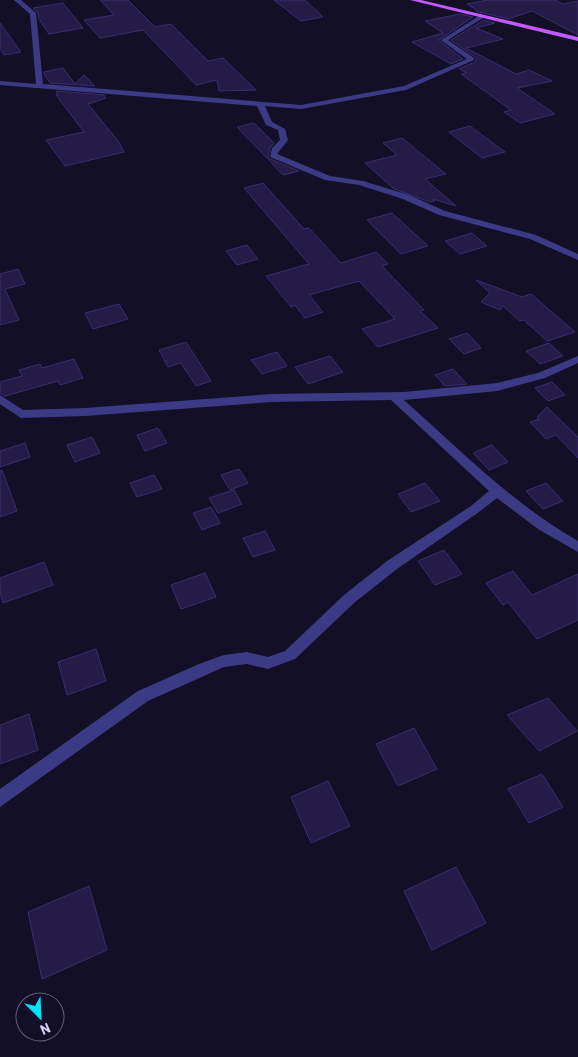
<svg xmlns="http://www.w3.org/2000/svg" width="578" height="1057" font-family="Barlow,sans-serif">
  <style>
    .building { fill: #241b47; stroke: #3b2d73 }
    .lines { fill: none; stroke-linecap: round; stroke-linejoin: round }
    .minor { fill: #3d3a85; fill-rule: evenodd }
    .major { fill: #c25bff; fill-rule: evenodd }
  </style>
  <rect width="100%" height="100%" fill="#130f26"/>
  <!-- building -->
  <path class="building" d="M 100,0 L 128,0 L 155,27 L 171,24 L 208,61 L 223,58 L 256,90 L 219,91 L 217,80 L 196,85 L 143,30 L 100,38 L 84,20 L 114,15 Z
    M 274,0 L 305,0 L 323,17 L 301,21 Z
    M 488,0 L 555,0 L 563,4 L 578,1 L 578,35 L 532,11 L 508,19 L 476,11 L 478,11 L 467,4 Z
    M 63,3 L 83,28 L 49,34 L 39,19 L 38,13 L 33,8 Z
    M 460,14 L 473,17 L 439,40 L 463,59 L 451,64 L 412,42 L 443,33 L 425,21 Z
    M 484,20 L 495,23 L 476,28 L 503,39 L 466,48 L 516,74 L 529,70 L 552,81 L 517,88 L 555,114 L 520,123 L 504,112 L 511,110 L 461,74 L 467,73 L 459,69 L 475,62 L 476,58 L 451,40 Z
    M 0,23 L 21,52 L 4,55 L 0,49 Z
    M 63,68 L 75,84 L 84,75 L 95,86 L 50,83 L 44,74 L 44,72 Z
    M 56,91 L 104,95 L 106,98 L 88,104 L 118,141 L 124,152 L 65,166 L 46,140 L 84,132 L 56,95 L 58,94 Z
    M 254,123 L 274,143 L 270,148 L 268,158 L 299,171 L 283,175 L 237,127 Z
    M 470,126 L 505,152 L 482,158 L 449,132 Z
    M 402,138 L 446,174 L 425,179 L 456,206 L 433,199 L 435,201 L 430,202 L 394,189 L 365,163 L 397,155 L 383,143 Z
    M 263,183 L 304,229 L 309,228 L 341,263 L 376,252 L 388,264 L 382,266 L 424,310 L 420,311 L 438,328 L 378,347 L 362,329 L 395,319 L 359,281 L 309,295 L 323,312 L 305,318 L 295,305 L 291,307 L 266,276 L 309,264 L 244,188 Z
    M 392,213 L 428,246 L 401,254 L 367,220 Z
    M 472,233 L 487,246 L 460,254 L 445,241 Z
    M 247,245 L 258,259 L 237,265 L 226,251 Z
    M 18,269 L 25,284 L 5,289 L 19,320 L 0,325 L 0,274 Z
    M 476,280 L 522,297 L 531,294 L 575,332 L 547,341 L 524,320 L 520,321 L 503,306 L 500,310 L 481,302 L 490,293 Z
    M 119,304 L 128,319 L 93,329 L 85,313 Z
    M 467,333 L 481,348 L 464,354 L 449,339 Z
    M 186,342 L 211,381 L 196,386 L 181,363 L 168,367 L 159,350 Z
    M 549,343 L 563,356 L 540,364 L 526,351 Z
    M 277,352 L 287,366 L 262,374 L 251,360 Z
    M 330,356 L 343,372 L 308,384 L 295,367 Z
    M 74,359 L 83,378 L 60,385 L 58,381 L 5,396 L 0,393 L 0,382 L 22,376 L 19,370 L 40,364 L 42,368 Z
    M 453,369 L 467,384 L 445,386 L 435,375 Z
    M 552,382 L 565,395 L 548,401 L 535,388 Z
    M 547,407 L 578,437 L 578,458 L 556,435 L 546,439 L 530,422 L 539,419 L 537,417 Z
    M 158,428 L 167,443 L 145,451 L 137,435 Z
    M 92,437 L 100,453 L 75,462 L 67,445 Z
    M 25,443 L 30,457 L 0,467 L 0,451 Z
    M 492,445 L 508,462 L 489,470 L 473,453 Z
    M 239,469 L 248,483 L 230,490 L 221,475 Z
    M 2,470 L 17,511 L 0,517 L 0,471 Z
    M 154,475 L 162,489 L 137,497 L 130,483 Z
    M 425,483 L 440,501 L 411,512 L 398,494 Z
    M 546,483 L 563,501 L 543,509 L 526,491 Z
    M 234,490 L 242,504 L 218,513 L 209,498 Z
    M 211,507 L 220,523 L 202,530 L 193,513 Z
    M 265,531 L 275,550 L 253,557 L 243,538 Z
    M 444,550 L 462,574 L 435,585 L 418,561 Z
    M 44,562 L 53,585 L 3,603 L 0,592 L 0,578 Z
    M 513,571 L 532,595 L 578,574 L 578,620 L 537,639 L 508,602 L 503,605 L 486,583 Z
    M 205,573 L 216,597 L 181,609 L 171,585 Z
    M 96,649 L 106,681 L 67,695 L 58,662 Z
    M 548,698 L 577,731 L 539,751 L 507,715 Z
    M 29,714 L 38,750 L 0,764 L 0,725 Z
    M 414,728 L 437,769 L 398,786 L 376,744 Z
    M 542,774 L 563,807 L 529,823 L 508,789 Z
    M 328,781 L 350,826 L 311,843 L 291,797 Z
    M 456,867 L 486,923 L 432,950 L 404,891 Z
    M 89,886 L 107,950 L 42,979 L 28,912 Z"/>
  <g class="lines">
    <!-- minor -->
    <path class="minor" d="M 14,0 L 21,0 L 36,13 L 43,84 L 301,105 L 404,86 L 467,59 L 441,40 L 479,16 L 483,16 L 483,18 L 448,40 L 474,58 L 474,60 L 406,90 L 301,109 L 265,106 L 272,122 L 285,129 L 288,140 L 277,154 L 330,176 L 363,181 L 409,195 L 445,211 L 536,235 L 578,254 L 578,260 L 530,239 L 439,215 L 403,199 L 359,185 L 325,180 L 270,157 L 272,148 L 280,140 L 278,130 L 266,125 L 257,106 L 0,85 L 0,81 L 36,84 L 30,14 Z
      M 578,356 L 578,363 L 545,378 L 497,391 L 404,400 C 460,450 512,503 578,541 L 578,552 L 538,529 L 497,498 L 479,512 L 397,569 L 354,603 L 295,659 L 268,669 L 247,664 L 224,667 L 148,701 L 0,807 L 0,789 L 138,691 L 199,664 L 224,655 L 247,652 L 268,657 L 285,651 L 344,595 L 387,561 L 471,506 L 489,491 L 391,400 L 271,402 L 85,416 L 21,418 L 0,404 L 0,395 L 23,410 L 85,408 L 271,394 L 404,392 L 497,383 L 538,373 Z"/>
    <!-- major -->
    <path class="major" d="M 410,0 L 421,0 L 578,37 L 578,41 Z"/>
  </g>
  <!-- north arrow -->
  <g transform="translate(40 1017) rotate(156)"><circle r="24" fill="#130f26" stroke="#625e7d"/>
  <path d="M0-4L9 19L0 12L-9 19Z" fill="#00e5ff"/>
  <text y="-8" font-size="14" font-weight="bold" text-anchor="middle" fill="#d9d4ff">N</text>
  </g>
</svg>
